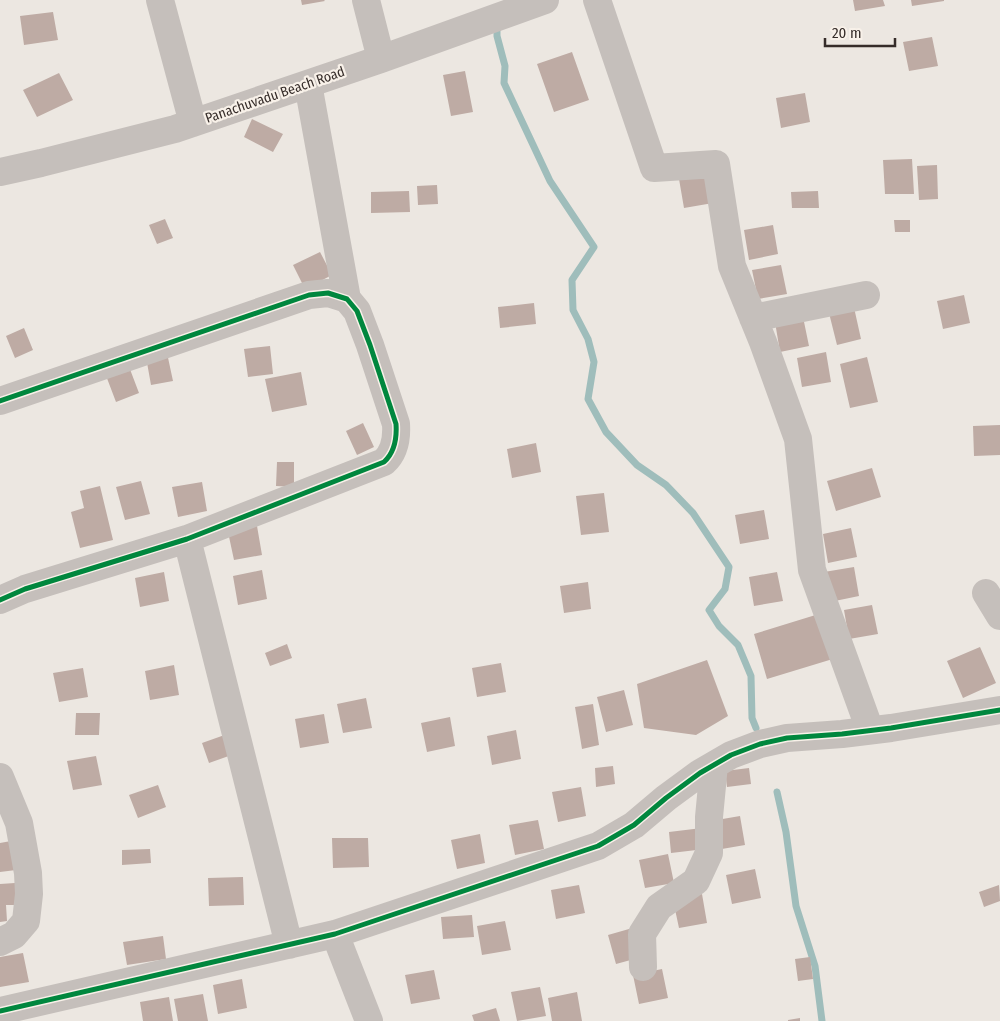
<svg xmlns="http://www.w3.org/2000/svg" width="1000" height="1021" font-family="'Fira Sans Condensed',sans-serif">
  <style>
    .lines { fill: none; stroke-linecap: round; stroke-linejoin: round }
    .stream { stroke: #9fbdbb; stroke-width: 7 }
    .building { fill: #beaba4 }
    .minor { stroke: #c5bfbb; stroke-width: 28 }
    .cycleway-casing { stroke: #f8f1e9; stroke-width: 8 }
    .cycleway { stroke: #00873e; stroke-width: 5 }
    .labels { text-anchor: middle; dominant-baseline: central; stroke-width: 4.5; stroke-linejoin: round; paint-order: stroke }
    .street-label { font-size: 14px; fill: #352c29; stroke: #f8f1e9 }
  </style>
  <rect width="100%" height="100%" fill="#ece7e1"/>
  <g class="lines">
    <!-- stream -->
    <path class="stream" d="M 497,28 L 497,36 L 505,66 L 504,83 L 550,181 L 594,247 L 572,280 L 573,310 L 588,339 L 594,362 L 588,399 L 606,432 L 637,465 L 666,485 L 693,513 L 729,567 L 725,589 L 709,610 L 719,626 L 738,645 L 751,676 L 752,718 L 756,728
      M 777,792 L 786,832 L 796,906 L 815,966 L 822,1021"/>
  </g>
  <!-- building -->
  <path class="building" d="M 301,0 L 324,0 L 325,1 L 302,5 Z
    M 853,0 L 883,0 L 885,6 L 855,11 Z
    M 911,0 L 944,0 L 944,1 L 912,6 Z
    M 53,12 L 58,40 L 24,45 L 20,16 Z
    M 932,37 L 938,66 L 909,71 L 903,42 Z
    M 572,52 L 589,100 L 554,112 L 537,64 Z
    M 465,71 L 473,112 L 451,116 L 443,75 Z
    M 59,73 L 73,100 L 37,117 L 23,90 Z
    M 805,93 L 810,122 L 781,128 L 776,98 Z
    M 252,119 L 283,134 L 273,152 L 244,137 Z
    M 912,159 L 914,194 L 885,194 L 883,160 Z
    M 937,165 L 938,199 L 919,200 L 917,166 Z
    M 708,174 L 713,203 L 684,208 L 679,179 Z
    M 437,185 L 438,204 L 418,205 L 417,186 Z
    M 409,191 L 410,212 L 371,213 L 371,192 Z
    M 818,191 L 819,208 L 792,208 L 791,192 Z
    M 165,219 L 173,238 L 157,244 L 149,225 Z
    M 894,220 L 910,220 L 910,232 L 895,232 Z
    M 773,225 L 778,254 L 749,260 L 744,230 Z
    M 320,252 L 332,275 L 305,289 L 293,265 Z
    M 781,265 L 787,294 L 758,299 L 752,270 Z
    M 964,295 L 970,323 L 943,329 L 937,301 Z
    M 534,303 L 536,324 L 500,328 L 498,307 Z
    M 853,303 L 861,339 L 837,345 L 828,309 Z
    M 803,317 L 809,346 L 780,352 L 775,322 Z
    M 24,328 L 33,350 L 15,358 L 6,336 Z
    M 270,346 L 273,374 L 248,377 L 244,349 Z
    M 826,352 L 831,382 L 802,387 L 797,358 Z
    M 167,353 L 173,381 L 151,385 L 146,357 Z
    M 867,357 L 878,402 L 850,408 L 840,364 Z
    M 128,364 L 139,393 L 116,402 L 105,373 Z
    M 301,372 L 307,405 L 272,412 L 265,379 Z
    M 363,423 L 374,447 L 357,455 L 346,431 Z
    M 1000,425 L 1000,455 L 974,456 L 973,426 Z
    M 536,443 L 541,472 L 512,478 L 507,449 Z
    M 277,462 L 294,462 L 294,487 L 276,486 Z
    M 872,468 L 881,497 L 836,511 L 827,481 Z
    M 141,481 L 150,514 L 125,520 L 116,487 Z
    M 202,482 L 207,511 L 178,517 L 172,487 Z
    M 100,486 L 113,540 L 80,548 L 71,512 L 84,508 L 80,491 Z
    M 604,493 L 609,532 L 581,535 L 576,496 Z
    M 764,510 L 769,539 L 740,544 L 735,515 Z
    M 257,526 L 262,555 L 234,560 L 228,532 Z
    M 851,528 L 857,557 L 828,563 L 823,534 Z
    M 854,567 L 859,596 L 830,602 L 824,572 Z
    M 262,570 L 267,599 L 238,605 L 233,576 Z
    M 164,572 L 169,601 L 140,607 L 135,578 Z
    M 777,572 L 783,601 L 754,606 L 749,577 Z
    M 588,582 L 591,609 L 564,613 L 560,586 Z
    M 872,605 L 878,634 L 849,639 L 844,610 Z
    M 822,613 L 836,658 L 767,679 L 754,634 Z
    M 287,644 L 292,658 L 270,666 L 265,653 Z
    M 980,647 L 996,683 L 963,698 L 947,661 Z
    M 707,660 L 728,716 L 696,735 L 644,728 L 637,684 Z
    M 501,663 L 506,692 L 477,697 L 472,668 Z
    M 174,665 L 179,695 L 150,700 L 145,671 Z
    M 83,668 L 88,697 L 59,702 L 53,673 Z
    M 624,690 L 633,725 L 606,732 L 597,697 Z
    M 366,698 L 372,728 L 343,733 L 337,704 Z
    M 593,704 L 599,745 L 582,749 L 575,707 Z
    M 76,713 L 100,713 L 99,735 L 75,735 Z
    M 324,714 L 329,743 L 300,748 L 295,719 Z
    M 450,717 L 455,746 L 427,752 L 421,723 Z
    M 516,730 L 521,759 L 492,765 L 487,736 Z
    M 233,732 L 240,752 L 209,763 L 202,743 Z
    M 96,756 L 102,785 L 73,790 L 67,761 Z
    M 613,766 L 615,784 L 596,787 L 595,768 Z
    M 749,768 L 751,784 L 727,787 L 725,771 Z
    M 158,785 L 166,807 L 138,818 L 129,795 Z
    M 581,787 L 586,816 L 558,822 L 552,792 Z
    M 740,816 L 745,845 L 716,850 L 711,821 Z
    M 538,820 L 544,849 L 515,855 L 509,825 Z
    M 702,828 L 705,849 L 671,853 L 669,832 Z
    M 480,834 L 485,863 L 457,869 L 451,840 Z
    M 332,838 L 368,838 L 369,867 L 333,868 Z
    M 11,841 L 16,870 L 0,872 L 0,843 Z
    M 150,849 L 151,863 L 122,865 L 122,850 Z
    M 668,854 L 674,883 L 645,888 L 639,860 Z
    M 755,869 L 761,898 L 732,904 L 726,875 Z
    M 243,877 L 244,905 L 209,906 L 208,878 Z
    M 15,883 L 16,905 L 6,905 L 7,921 L 0,922 L 0,884 Z
    M 579,885 L 585,913 L 556,919 L 551,890 Z
    M 999,885 L 1000,901 L 984,907 L 979,892 Z
    M 702,894 L 707,923 L 679,928 L 673,900 Z
    M 472,915 L 474,937 L 443,939 L 441,917 Z
    M 505,921 L 511,950 L 482,955 L 477,926 Z
    M 629,929 L 638,958 L 616,964 L 608,935 Z
    M 163,936 L 166,959 L 127,965 L 123,942 Z
    M 23,953 L 29,982 L 0,987 L 0,957 Z
    M 810,957 L 813,979 L 798,981 L 795,959 Z
    M 662,969 L 668,998 L 639,1004 L 633,975 Z
    M 434,970 L 440,999 L 411,1004 L 405,975 Z
    M 242,979 L 247,1008 L 218,1014 L 213,985 Z
    M 540,987 L 546,1016 L 517,1021 L 511,992 Z
    M 577,992 L 582,1021 L 552,1021 L 548,998 Z
    M 203,994 L 208,1021 L 178,1021 L 174,999 Z
    M 169,997 L 173,1021 L 143,1021 L 140,1002 Z
    M 496,1008 L 500,1021 L 474,1021 L 472,1015 Z
    M 800,1018 L 800,1021 L 788,1021 L 788,1020 Z"/>
  <g class="lines">
    <!-- minor -->
    <path class="minor" d="M 160,0 L 193,123
      M 366,0 L 381,59
      M 597,0 L 654,168 L 716,164 L 732,266 L 763,342 L 798,439 L 812,570 L 870,730
      M 308,84 L 347,299
      M 0,172 L 41,163 L 175,129 L 381,59 L 545,0
      M 753,318 L 866,295
      M 0,401 L 309,295 L 328,293 L 347,299 L 357,311 L 370,345 L 396,424 C 397,439 395,452 384,462 L 187,539 L 25,589 L 0,600
      M 187,539 L 289,945
      M 986,593 L 1000,616
      M 0,777 L 19,823 L 28,873 L 29,894 L 26,921 L 14,935 L 0,942
      M 335,934 L 369,1021
      M 643,967 L 642,934 L 659,907 L 696,881 L 709,853 L 709,817 L 714,765
      M 0,1011 L 335,934 L 598,846 L 634,825 L 666,798 L 700,773 L 731,755 L 760,744 L 787,738 L 842,734 L 891,728 L 1000,710"/>
    <defs>
      <path id="cycleway" d="M 0,401 L 309,295 L 328,293 L 347,299 L 357,311 L 370,345 L 396,424 C 397,439 395,452 384,462 L 187,539 L 25,589 L 0,600
        M 0,1011 L 335,934 L 598,846 L 634,825 L 666,798 L 700,773 L 731,755 L 760,744 L 787,738 L 842,734 L 891,728 L 1000,710"/>
    </defs>
    <!-- cycleway casing -->
    <use href="#cycleway" class="cycleway-casing"/>
    <!-- cycleway -->
    <use href="#cycleway" class="cycleway"/>
  </g>
  <g class="labels">
    <!-- street labels -->
    <g class="street-label">
      <text transform="translate(275 95) rotate(-19)">Panachuvadu Beach Road</text>
    </g>
  </g>
  <!-- scale -->
  <path d="M825 38v8h70v-8" fill="none" stroke="#352c29" stroke-width="2.5"/>
  <text x="832" y="38" font-size="15" fill="#352c29" stroke="#f8f1e9" stroke-width="4" paint-order="stroke">20 m</text>
</svg>
